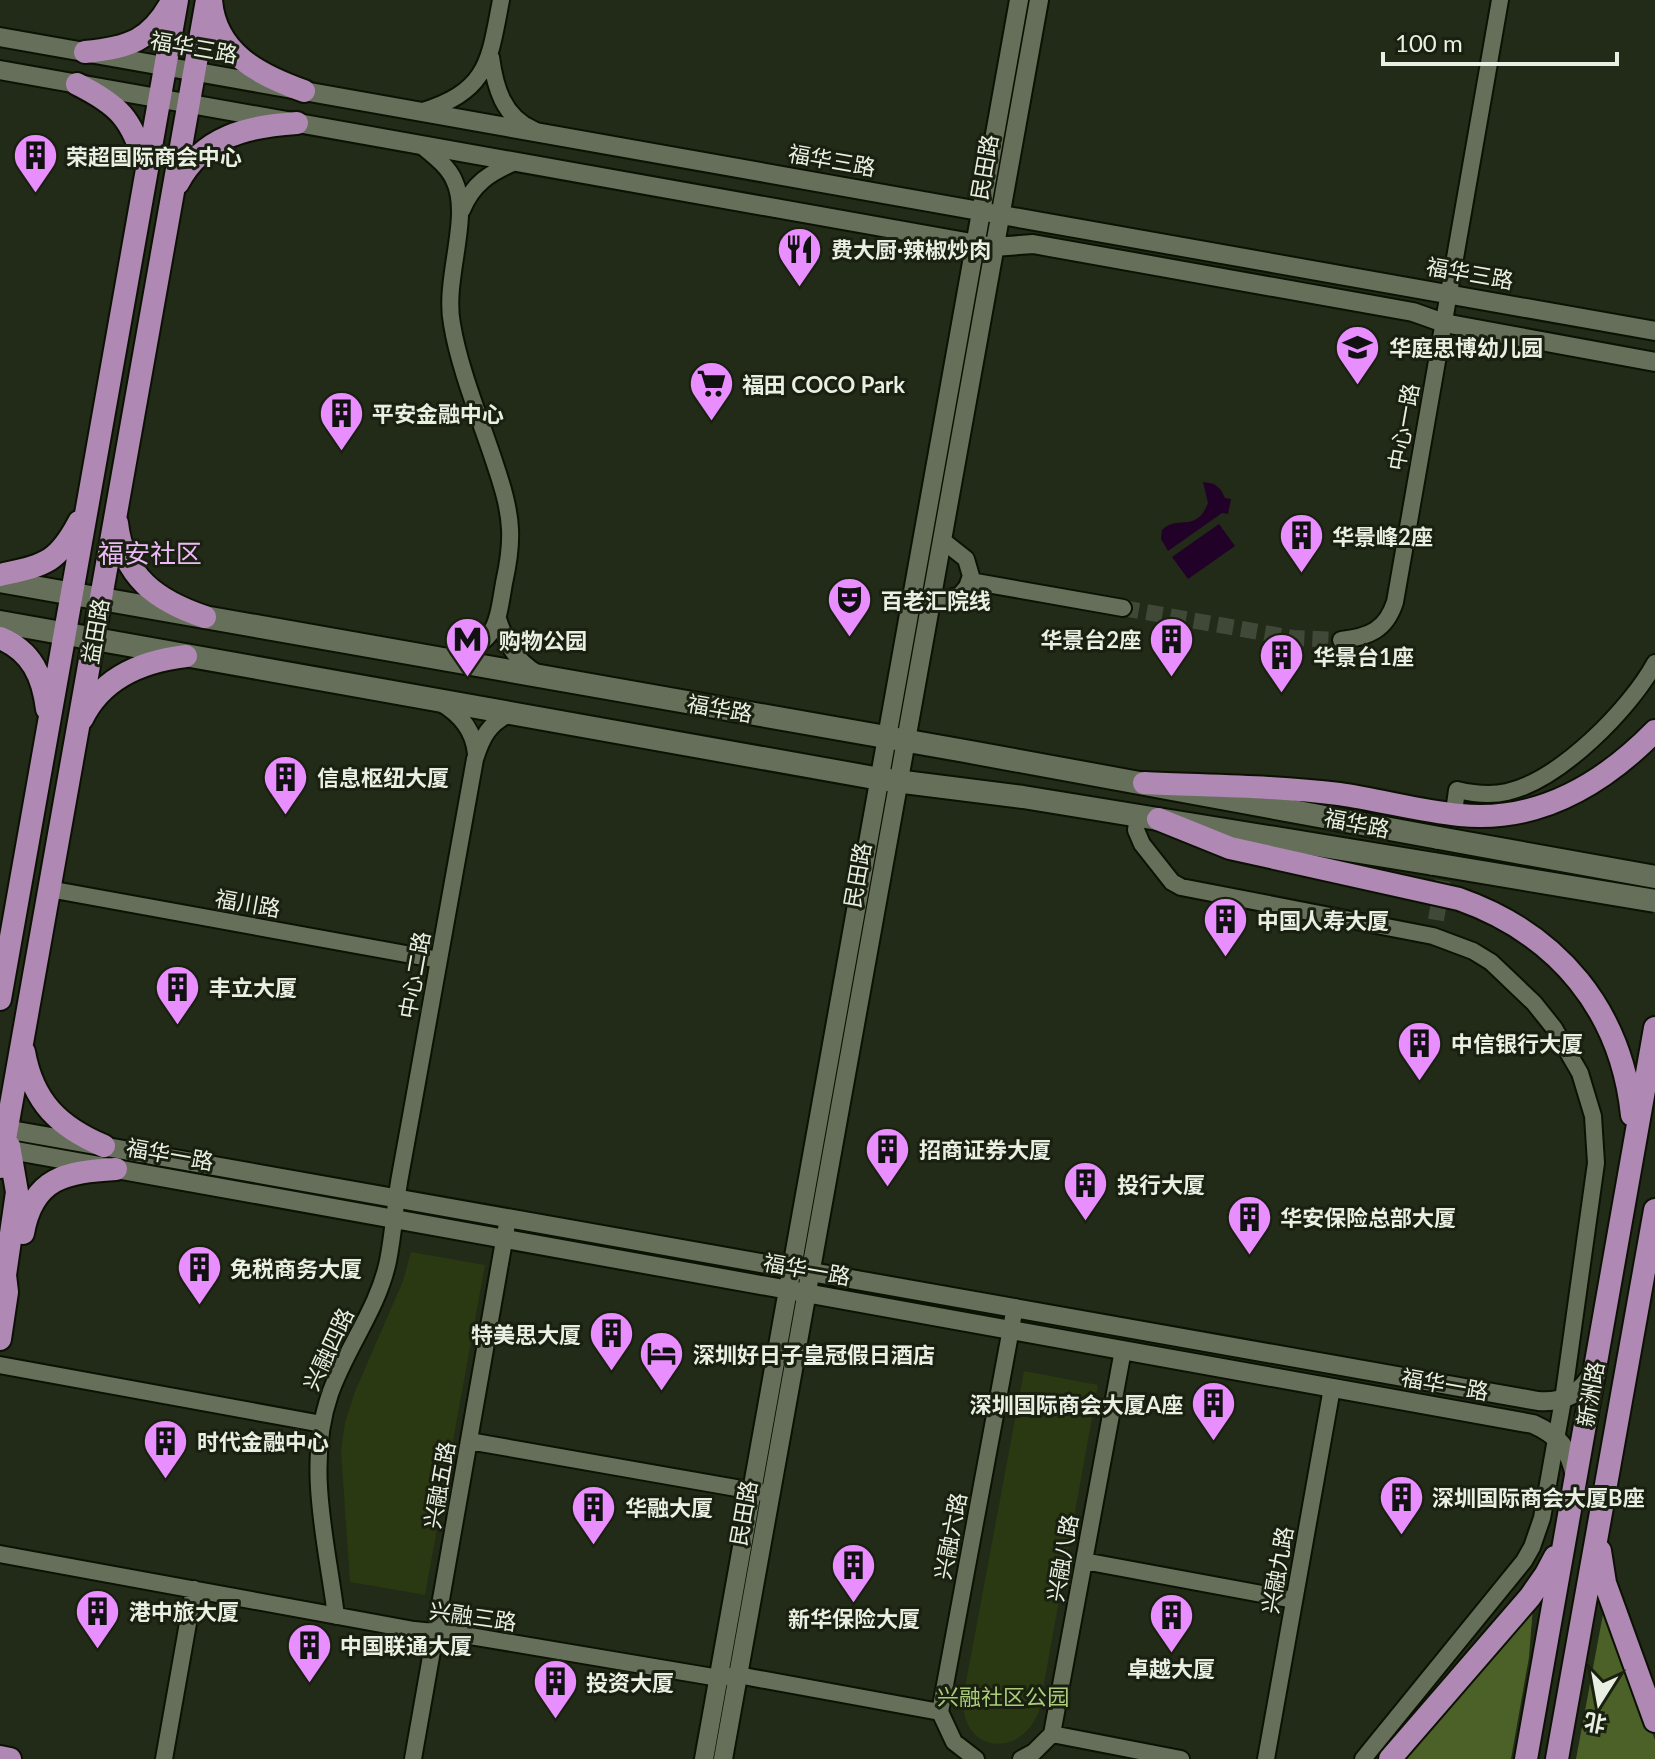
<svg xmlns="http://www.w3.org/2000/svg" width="1655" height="1759" font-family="Lato,'Noto Sans SC',sans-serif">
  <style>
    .green { fill: #2a3911 }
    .forest { fill: #4b6128 }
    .water { fill: #220129 }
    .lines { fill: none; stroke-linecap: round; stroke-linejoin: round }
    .minor-tunnel { stroke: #404837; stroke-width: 16; stroke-dasharray: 16 8; stroke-linecap: butt }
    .minor-casing { stroke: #0c1203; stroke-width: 20 }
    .tertiary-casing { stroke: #0c1203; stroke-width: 22 }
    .secondary-casing { stroke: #0c1203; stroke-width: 26 }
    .primary-casing { stroke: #0c1203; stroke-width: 26 }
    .minor { stroke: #666f5a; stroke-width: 16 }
    .tertiary { stroke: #666f5a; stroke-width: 18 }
    .secondary { stroke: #666f5a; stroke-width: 22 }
    .primary { stroke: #af89b4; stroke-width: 22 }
    .secondary-bridge-casing { stroke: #0c1203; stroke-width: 26; stroke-linecap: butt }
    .secondary-bridge { stroke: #666f5a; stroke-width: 22 }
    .labels { text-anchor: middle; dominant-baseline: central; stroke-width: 6; stroke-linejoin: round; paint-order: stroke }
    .street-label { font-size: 22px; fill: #eaefe4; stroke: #19200f }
    .poi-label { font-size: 22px; font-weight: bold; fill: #eaefe4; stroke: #19200f; text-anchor: start }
    .park-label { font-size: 22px; fill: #abcd79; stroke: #19200f }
    .quarter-label { font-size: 26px; fill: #ecbaf8; stroke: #19200f }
  </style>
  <rect width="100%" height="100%" fill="#222a18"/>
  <!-- green -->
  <path class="green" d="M 411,1252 L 485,1265 L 425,1595 L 350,1582 L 341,1451 L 345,1423 L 354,1394 L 403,1281 Z
    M 1024,1371 L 1098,1385 L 1039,1711 C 1021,1759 961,1754 963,1698 Z"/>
  <!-- forest -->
  <path class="forest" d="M 1533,1607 L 1529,1657 L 1511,1759 L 1394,1759 Z
    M 1603,1614 L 1607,1615 L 1655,1740 L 1655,1759 L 1576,1759 Z"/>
  <!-- water -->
  <path class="water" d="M 1203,482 C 1215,483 1220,486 1225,498 L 1231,499 L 1228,514 L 1222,513 L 1168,551 L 1161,539 L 1162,530 C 1178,514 1196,534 1208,503 Z
    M 1219,524 L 1235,546 L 1188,579 L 1172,557 Z"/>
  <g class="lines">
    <!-- minor-tunnel -->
    <path class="minor-tunnel" d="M 1123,608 L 1293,638 L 1341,640
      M 1436,920 L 1455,807"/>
    <defs>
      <path id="minor" d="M 491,57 C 495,87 503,117 534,130
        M 420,112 C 488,91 489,63 501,0
        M 421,145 C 433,155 448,166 454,180 C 472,217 443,279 452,324 C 459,368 481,421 495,464 C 502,485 509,507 510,529 C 511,547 508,565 504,583 C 496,631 496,642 447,658
        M 462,210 C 473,183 490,173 515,162
        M 970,581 L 1123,608
        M 930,604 L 960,595 L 967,587 L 971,576 L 966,559 L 942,540
        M 498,619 C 506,643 515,660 538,674
        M 1341,640 C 1369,637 1386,630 1395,602 L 1500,0
        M 441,703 C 460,714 474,731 476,754
        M 1455,805 L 1457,790 C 1474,794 1490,796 1507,792 C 1560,780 1630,709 1655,663
        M 1138,815 L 1136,830 L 1142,844 L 1172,882 L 1181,887 L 1433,936 L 1473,951 L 1491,962 L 1534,1003 L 1554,1028 L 1580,1073 L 1593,1116 L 1596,1163 L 1563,1400 L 1542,1518 L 1532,1547 L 1524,1561 L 1363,1759
        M 49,889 L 439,960
        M 0,1365 L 322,1424
        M 469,1441 L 765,1493
        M 0,1554 L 414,1630 L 464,1635 L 719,1678 L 738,1675 L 940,1712
        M 1084,1561 L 1294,1600
        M 336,1616 C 327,1543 305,1466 330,1394 C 346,1348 378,1309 388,1261 C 394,1231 395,1201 401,1171 C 426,1034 450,897 475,759 C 482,737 489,723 511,713
        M 1052,1734 L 1181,1759
        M 164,1759 L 194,1589
        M 413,1759 L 508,1218
        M 976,1759 L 954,1742 L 940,1712 L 1015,1307
        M 1021,1759 L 1034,1752 L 1052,1734 L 1123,1350
        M 1266,1759 L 1332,1388"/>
      <path id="tertiary" d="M 0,37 L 1655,331
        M 0,70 L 994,247 L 1033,244 L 1413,312 L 1444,323 L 1655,362
        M 0,1128 L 1538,1401 C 1564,1403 1581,1394 1594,1371
        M 0,1148 L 1533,1424 C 1558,1435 1570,1449 1575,1477
        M 704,1759 L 1019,0
        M 723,1759 L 1039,0"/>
      <path id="secondary" d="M 0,581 L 965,751 L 1439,838
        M 0,622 L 880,779 L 1023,797 L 1434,864"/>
      <path id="primary" d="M 211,0 C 215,53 259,75 304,91
        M 85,52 C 128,48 151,41 172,1
        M 77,84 C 119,105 132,119 145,164
        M 178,183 C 203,136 248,126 297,123
        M 117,523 C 123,577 157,601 205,617
        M 0,575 C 44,565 57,564 79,522
        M 0,638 C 32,651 43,677 47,709
        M 82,719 C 102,677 143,661 186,656
        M 1144,783 C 1209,786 1275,786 1339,794 C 1380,800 1420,811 1460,815 C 1538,823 1603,784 1655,731
        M 1158,819 L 1230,848 L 1459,899 C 1558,934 1621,1010 1632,1115
        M 0,999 L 177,0
        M 24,1052 C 33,1102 59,1127 104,1146
        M 0,1167 L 207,0
        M 23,1233 C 33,1177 66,1172 116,1169
        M 0,1339 L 7,1292 L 5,1275 L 17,1192 L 9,1146
        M 1600,1551 L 1605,1583 L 1655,1721
        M 0,1757 L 10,1759
        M 1390,1759 L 1530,1597 L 1546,1574 L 1555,1557
        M 1526,1759 L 1655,1028
        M 1557,1759 L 1655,1210"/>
    </defs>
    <!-- minor casing -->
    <use href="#minor" class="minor-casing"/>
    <!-- tertiary casing -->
    <use href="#tertiary" class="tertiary-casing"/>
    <!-- secondary casing -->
    <use href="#secondary" class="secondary-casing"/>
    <!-- primary casing -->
    <use href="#primary" class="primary-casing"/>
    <!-- minor -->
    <use href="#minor" class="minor"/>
    <!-- tertiary -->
    <use href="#tertiary" class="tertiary"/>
    <!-- secondary -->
    <use href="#secondary" class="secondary"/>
    <!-- primary -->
    <use href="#primary" class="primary"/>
    <defs>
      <path id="secondary-bridge" d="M 1439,838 L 1655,877
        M 1434,864 L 1655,901"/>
    </defs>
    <!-- secondary-bridge casing -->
    <use href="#secondary-bridge" class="secondary-bridge-casing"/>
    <!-- secondary-bridge -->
    <use href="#secondary-bridge" class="secondary-bridge"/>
  </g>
  <!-- icons -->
  <defs>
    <symbol id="building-pin" viewBox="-11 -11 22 30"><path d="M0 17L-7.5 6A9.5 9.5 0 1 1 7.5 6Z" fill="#e88eff" stroke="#19200f"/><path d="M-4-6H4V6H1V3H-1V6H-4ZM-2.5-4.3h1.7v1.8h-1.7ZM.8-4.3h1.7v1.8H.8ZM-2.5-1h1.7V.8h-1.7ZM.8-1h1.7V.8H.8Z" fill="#111"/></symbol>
    <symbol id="restaurant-pin" viewBox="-11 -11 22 30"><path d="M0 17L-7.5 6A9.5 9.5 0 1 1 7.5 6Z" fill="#e88eff" stroke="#19200f"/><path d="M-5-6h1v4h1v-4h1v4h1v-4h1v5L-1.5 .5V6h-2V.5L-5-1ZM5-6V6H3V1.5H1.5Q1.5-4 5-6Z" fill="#111"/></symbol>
    <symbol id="school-pin" viewBox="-11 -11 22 30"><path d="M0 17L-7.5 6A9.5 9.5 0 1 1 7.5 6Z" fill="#e88eff" stroke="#19200f"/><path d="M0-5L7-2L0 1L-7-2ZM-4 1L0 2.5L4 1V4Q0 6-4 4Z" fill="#111"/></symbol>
    <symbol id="supermarket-pin" viewBox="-11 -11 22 30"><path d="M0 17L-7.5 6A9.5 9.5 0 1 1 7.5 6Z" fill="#e88eff" stroke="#19200f"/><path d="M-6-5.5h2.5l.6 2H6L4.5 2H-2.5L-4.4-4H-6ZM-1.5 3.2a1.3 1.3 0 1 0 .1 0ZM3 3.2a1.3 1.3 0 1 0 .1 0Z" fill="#111"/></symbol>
    <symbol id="theatre-pin" viewBox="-11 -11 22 30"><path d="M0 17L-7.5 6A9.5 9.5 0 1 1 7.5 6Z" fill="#e88eff" stroke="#19200f"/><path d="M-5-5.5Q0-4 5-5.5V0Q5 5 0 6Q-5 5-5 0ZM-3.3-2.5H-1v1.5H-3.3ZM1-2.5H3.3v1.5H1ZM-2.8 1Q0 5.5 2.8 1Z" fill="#111"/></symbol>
    <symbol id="metro-pin" viewBox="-11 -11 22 30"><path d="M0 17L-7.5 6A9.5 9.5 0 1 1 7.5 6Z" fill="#e88eff" stroke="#19200f"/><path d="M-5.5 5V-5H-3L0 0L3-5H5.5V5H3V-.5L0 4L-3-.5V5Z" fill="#111"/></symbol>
    <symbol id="hotel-pin" viewBox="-11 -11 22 30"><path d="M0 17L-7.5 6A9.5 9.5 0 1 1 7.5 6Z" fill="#e88eff" stroke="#19200f"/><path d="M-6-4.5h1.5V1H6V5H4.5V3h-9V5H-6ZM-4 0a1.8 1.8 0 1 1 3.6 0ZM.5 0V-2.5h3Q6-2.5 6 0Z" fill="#111"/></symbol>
  </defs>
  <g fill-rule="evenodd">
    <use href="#building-pin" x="10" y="130" width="51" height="69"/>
    <use href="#restaurant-pin" x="774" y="224" width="51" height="69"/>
    <use href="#school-pin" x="1332" y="322" width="51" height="69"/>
    <use href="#supermarket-pin" x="686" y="358" width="51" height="69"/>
    <use href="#building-pin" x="316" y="388" width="51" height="69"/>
    <use href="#building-pin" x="1276" y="510" width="51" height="69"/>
    <use href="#theatre-pin" x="824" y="574" width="51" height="69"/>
    <use href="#building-pin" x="1146" y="614" width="51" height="69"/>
    <use href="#metro-pin" x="442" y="614" width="51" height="69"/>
    <use href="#building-pin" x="1256" y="630" width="51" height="69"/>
    <use href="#building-pin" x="260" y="752" width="51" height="69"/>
    <use href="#building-pin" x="1200" y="894" width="51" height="69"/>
    <use href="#building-pin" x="152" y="962" width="51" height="69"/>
    <use href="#building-pin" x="1394" y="1018" width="51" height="69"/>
    <use href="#building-pin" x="862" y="1124" width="51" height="69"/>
    <use href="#building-pin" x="1060" y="1158" width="51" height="69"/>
    <use href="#building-pin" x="1224" y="1192" width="51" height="69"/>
    <use href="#building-pin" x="174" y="1242" width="51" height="69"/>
    <use href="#building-pin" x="586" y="1308" width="51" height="69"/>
    <use href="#hotel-pin" x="636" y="1328" width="51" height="69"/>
    <use href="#building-pin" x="1188" y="1378" width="51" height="69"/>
    <use href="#building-pin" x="140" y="1416" width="51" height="69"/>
    <use href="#building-pin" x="1376" y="1472" width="51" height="69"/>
    <use href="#building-pin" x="568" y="1482" width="51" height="69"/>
    <use href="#building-pin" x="828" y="1540" width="51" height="69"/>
    <use href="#building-pin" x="72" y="1586" width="51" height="69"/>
    <use href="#building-pin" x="1146" y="1590" width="51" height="69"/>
    <use href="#building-pin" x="284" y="1620" width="51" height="69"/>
    <use href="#building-pin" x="530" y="1656" width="51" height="69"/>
  </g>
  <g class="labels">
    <!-- street labels -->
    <g class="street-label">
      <text transform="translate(194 47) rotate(10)">福华三路</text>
      <text transform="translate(832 160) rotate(10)">福华三路</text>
      <text transform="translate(984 167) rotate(-80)">民田路</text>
      <text transform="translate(1470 273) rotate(10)">福华三路</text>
      <text transform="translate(1403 427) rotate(-80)">中心一路</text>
      <text transform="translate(95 631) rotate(-80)">益田路</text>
      <text transform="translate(720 708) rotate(10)">福华路</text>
      <text transform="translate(1357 823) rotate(11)">福华路</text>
      <text transform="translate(857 875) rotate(-80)">民田路</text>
      <text transform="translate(248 903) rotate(10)">福川路</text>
      <text transform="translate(414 975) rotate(-80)">中心二路</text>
      <text transform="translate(170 1154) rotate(10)">福华一路</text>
      <text transform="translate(807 1269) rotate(10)">福华一路</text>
      <text transform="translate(328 1349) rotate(-65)">兴融四路</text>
      <text transform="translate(1445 1384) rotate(10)">福华一路</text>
      <text transform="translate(1590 1394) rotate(-80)">新洲路</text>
      <text transform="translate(439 1485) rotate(-80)">兴融五路</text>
      <text transform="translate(743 1513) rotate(-80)">民田路</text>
      <text transform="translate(950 1536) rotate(-79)">兴融六路</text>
      <text transform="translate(1062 1558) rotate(-80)">兴融八路</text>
      <text transform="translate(1277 1570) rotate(-80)">兴融九路</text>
      <text transform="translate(473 1616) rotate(8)">兴融三路</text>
    </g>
    <!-- poi labels -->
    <g class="poi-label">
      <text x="66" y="156">荣超国际商会中心</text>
      <text x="831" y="249">费大厨·辣椒炒肉</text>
      <text x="1389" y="347">华庭思博幼儿园</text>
      <text x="742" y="384">福田 COCO Park</text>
      <text x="372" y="413">平安金融中心</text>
      <text x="1332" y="536">华景峰2座</text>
      <text x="881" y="600">百老汇院线</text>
      <text x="1141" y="639" text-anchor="end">华景台2座</text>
      <text x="499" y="640">购物公园</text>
      <text x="1313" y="656">华景台1座</text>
      <text x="317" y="777">信息枢纽大厦</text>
      <text x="1257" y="920">中国人寿大厦</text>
      <text x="209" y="987">丰立大厦</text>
      <text x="1451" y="1043">中信银行大厦</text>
      <text x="919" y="1149">招商证券大厦</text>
      <text x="1117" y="1184">投行大厦</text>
      <text x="1280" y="1217">华安保险总部大厦</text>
      <text x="230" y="1268">免税商务大厦</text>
      <text x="581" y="1334" text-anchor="end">特美思大厦</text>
      <text x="693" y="1354">深圳好日子皇冠假日酒店</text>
      <text x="1183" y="1404" text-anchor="end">深圳国际商会大厦A座</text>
      <text x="197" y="1441">时代金融中心</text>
      <text x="1432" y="1497">深圳国际商会大厦B座</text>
      <text x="625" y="1507">华融大厦</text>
      <text x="129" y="1611">港中旅大厦</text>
      <text x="854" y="1618" text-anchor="middle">新华保险大厦</text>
      <text x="340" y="1645">中国联通大厦</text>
      <text x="1171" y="1668" text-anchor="middle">卓越大厦</text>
      <text x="586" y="1682">投资大厦</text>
    </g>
    <!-- park labels -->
    <g class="park-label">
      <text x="1003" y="1696">兴融社区公园</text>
    </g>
    <!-- quarter labels -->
    <g class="quarter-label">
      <text x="150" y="553">福安社区</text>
    </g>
  </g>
  <!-- north arrow -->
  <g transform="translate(1599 1703) rotate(191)" stroke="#19200f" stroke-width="6" paint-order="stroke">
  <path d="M0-6L14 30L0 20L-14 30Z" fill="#eaefe4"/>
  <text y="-12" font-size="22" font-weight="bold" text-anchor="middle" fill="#eaefe4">北</text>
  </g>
  <!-- scale -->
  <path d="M1383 52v12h234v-12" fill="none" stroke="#eaefe4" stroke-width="4"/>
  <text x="1395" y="52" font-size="24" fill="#eaefe4" stroke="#19200f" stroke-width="6" paint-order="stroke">100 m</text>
</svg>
